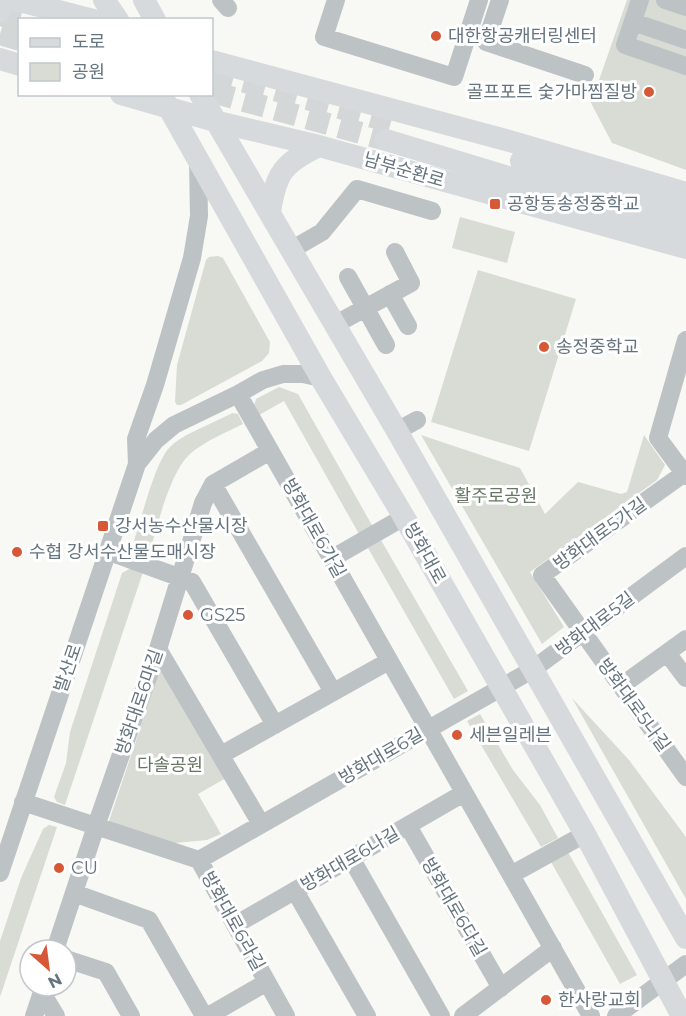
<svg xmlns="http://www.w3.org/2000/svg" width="686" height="1016" font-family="Montserrat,'Noto Sans KR',sans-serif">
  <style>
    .green { fill: #d8dcd5 }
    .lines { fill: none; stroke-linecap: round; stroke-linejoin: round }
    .major-tunnel { stroke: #d3d7d7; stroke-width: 22; stroke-dasharray: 22 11; stroke-linecap: butt }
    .minor { stroke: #bdc2c5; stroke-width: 18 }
    .major { stroke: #d6dadd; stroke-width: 22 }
    .poi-dot { fill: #d75836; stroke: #fff; stroke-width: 2 }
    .labels { text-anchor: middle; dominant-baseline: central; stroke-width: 6; stroke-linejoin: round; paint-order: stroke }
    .poi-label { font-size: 18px; fill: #65747e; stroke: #fff; text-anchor: start }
    .street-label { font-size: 18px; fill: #65747e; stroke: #fff }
    .park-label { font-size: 18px; fill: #677763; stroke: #fff }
  </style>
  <rect width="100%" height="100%" fill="#f8f8f5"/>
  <!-- green -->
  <path class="green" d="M 627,0 L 686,0 L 686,170 L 612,143 L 591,103 Z
    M 460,217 L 515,232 L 507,263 L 452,248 Z
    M 218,256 L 223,258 L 270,342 L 269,353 L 262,361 L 181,405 L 177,405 L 175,402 L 177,365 L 206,260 L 209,257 Z
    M 478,270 L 576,299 L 529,451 L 431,422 Z
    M 279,387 L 298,394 L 373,527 L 359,534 L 284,401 L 259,415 L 254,406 L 256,399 Z
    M 232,413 L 238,414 L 243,424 C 227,432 203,442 190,454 C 169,473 157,529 148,557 L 138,553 L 133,544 C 141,521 155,460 171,446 C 185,433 214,423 232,413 Z
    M 421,435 L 520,468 L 545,514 L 578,482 L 621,494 L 627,492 L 644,435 L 665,465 L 657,480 L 530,572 L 564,627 L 542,644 Z
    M 381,540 L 468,691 L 454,699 L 368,548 Z
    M 131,568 L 143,572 L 65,805 L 57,802 L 54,797 L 66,763 L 70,732 L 122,573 Z
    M 160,669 L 226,778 L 198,794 L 221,834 L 207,840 L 164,844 L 109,821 Z
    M 572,698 L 629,760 L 686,837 L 686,899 Z
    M 480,714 L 513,770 L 540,805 L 558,838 L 541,847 L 467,721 Z
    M 49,825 L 57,827 L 0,997 L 0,941 L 21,878 L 43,829 Z
    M 568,852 L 637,975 L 620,984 L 551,862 Z"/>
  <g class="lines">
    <!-- major-tunnel -->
    <path class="major-tunnel" d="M 0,15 L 20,20
      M 0,34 L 20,40
      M 212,73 L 391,122
      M 212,92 L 386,140"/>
    <!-- minor -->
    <path class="minor" d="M 221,0 L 228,8
      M 336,0 L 324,37 L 454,77 L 479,0
      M 500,0 L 486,42 L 585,75
      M 640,0 L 625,45 L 686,66
      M 665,0 L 686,7
      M 633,22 L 686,40
      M 291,250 L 322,232 L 357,189 L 432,211
      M 348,277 L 386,345
      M 390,294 L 408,326
      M 336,324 L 411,283 L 395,252
      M 686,340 L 658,438 L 686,476
      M 238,394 L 591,1016
      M 397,431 L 417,420
      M 137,464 L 136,439 L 155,385 L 192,258 L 199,216 L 198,160
      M 686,472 L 542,575 L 686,777
      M 213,484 L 333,692
      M 107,551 L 192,582 L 275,725
      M 331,559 L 404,517
      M 158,649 L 261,824
      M 667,653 L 686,678
      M 621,686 L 686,639
      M 221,755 L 389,661
      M 23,802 L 199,860 L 532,670 L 686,556
      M 408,826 L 501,988
      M 351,858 L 441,1016
      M 199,860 L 286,1016
      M 0,873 L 137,464 L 156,440 L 174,425 L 238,394 L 263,380 L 283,374 L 303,374 L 321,378
      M 511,875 L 585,834
      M 295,891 L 367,1016
      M 74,893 L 149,920 L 204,1016
      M 235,925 L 464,793
      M 55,950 L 96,826 L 158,649 L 203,503 L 213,484 L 270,451
      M 66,959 L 106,972 L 131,1016
      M 42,993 L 56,1016
      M 34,1016 L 44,986
      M 208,1016 L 267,982
      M 463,1016 L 553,948
      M 616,1016 L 686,964"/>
    <!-- major -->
    <path class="major" d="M 16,0 L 93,20
      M 104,0 L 118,20
      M 144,0 L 155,20
      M 0,4 L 0,11
      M 0,59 L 20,65
      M 212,61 L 513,142 L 686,193
      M 121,94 L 218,122 L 319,146 L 686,248
      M 161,94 L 321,378 L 404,517 L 585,834 L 682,1016
      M 200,94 L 397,431 L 686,938
      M 386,140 L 686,231
      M 521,161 L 686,210
      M 270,212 C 276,173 283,163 319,146"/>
  </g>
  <!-- markers -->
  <g class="poi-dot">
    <circle cx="436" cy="36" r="6"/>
    <circle cx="649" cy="92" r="6"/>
    <rect x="489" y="198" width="12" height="12" rx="3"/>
    <circle cx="544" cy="347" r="6"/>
    <rect x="97" y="520" width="12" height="12" rx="3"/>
    <circle cx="17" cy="552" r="6"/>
    <circle cx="188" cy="615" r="6"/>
    <circle cx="457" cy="735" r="6"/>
    <circle cx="59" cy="868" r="6"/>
    <circle cx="546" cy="1000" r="6"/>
  </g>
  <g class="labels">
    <!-- poi labels -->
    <g class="poi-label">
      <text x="448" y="36">대한항공캐터링센터</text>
      <text x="637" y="92" text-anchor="end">골프포트 숯가마찜질방</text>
      <text x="507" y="204">공항동송정중학교</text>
      <text x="556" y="347">송정중학교</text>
      <text x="115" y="526">강서농수산물시장</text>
      <text x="29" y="552">수협 강서수산물도매시장</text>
      <text x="200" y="615">GS25</text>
      <text x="469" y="735">세븐일레븐</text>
      <text x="71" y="868">CU</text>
      <text x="558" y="1000">한사랑교회</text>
    </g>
    <!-- street labels -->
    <g class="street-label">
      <text transform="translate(404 170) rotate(16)">남부순환로</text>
      <text transform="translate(314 528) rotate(61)">방화대로6가길</text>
      <text transform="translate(600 534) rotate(-36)">방화대로5가길</text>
      <text transform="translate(425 553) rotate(61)">방화대로</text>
      <text transform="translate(595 624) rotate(-37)">방화대로5길</text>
      <text transform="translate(68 668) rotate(-71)">발산로</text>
      <text transform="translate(139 702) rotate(-71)">방화대로6마길</text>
      <text transform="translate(634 705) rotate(54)">방화대로5나길</text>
      <text transform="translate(381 756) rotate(-30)">방화대로6길</text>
      <text transform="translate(350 859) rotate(-30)">방화대로6나길</text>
      <text transform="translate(454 907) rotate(60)">방화대로6다길</text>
      <text transform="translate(233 921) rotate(61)">방화대로6라길</text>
    </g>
    <!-- park labels -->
    <g class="park-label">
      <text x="496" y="496">활주로공원</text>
      <text x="170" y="765">다솔공원</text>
    </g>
  </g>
  <!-- legend -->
  <rect x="18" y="18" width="195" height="78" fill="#ffffff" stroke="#c1c7cb" stroke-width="1.5"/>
  <rect x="30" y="38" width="30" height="9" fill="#d6dadd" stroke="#c1c7cb" stroke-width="1.5"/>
  <text x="72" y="48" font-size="18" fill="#65747e">도로</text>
  <rect x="30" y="63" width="30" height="18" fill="#d8dcd5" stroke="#c1c7cb" stroke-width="1.5"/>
  <text x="72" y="78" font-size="18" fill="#65747e">공원</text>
  <!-- north arrow -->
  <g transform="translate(48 968) rotate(152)"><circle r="28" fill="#ffffff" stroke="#c1c7cb" stroke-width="1.5"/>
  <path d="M0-4.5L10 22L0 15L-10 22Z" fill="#d75836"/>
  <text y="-9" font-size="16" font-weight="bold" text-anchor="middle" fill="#65747e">N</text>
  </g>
</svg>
